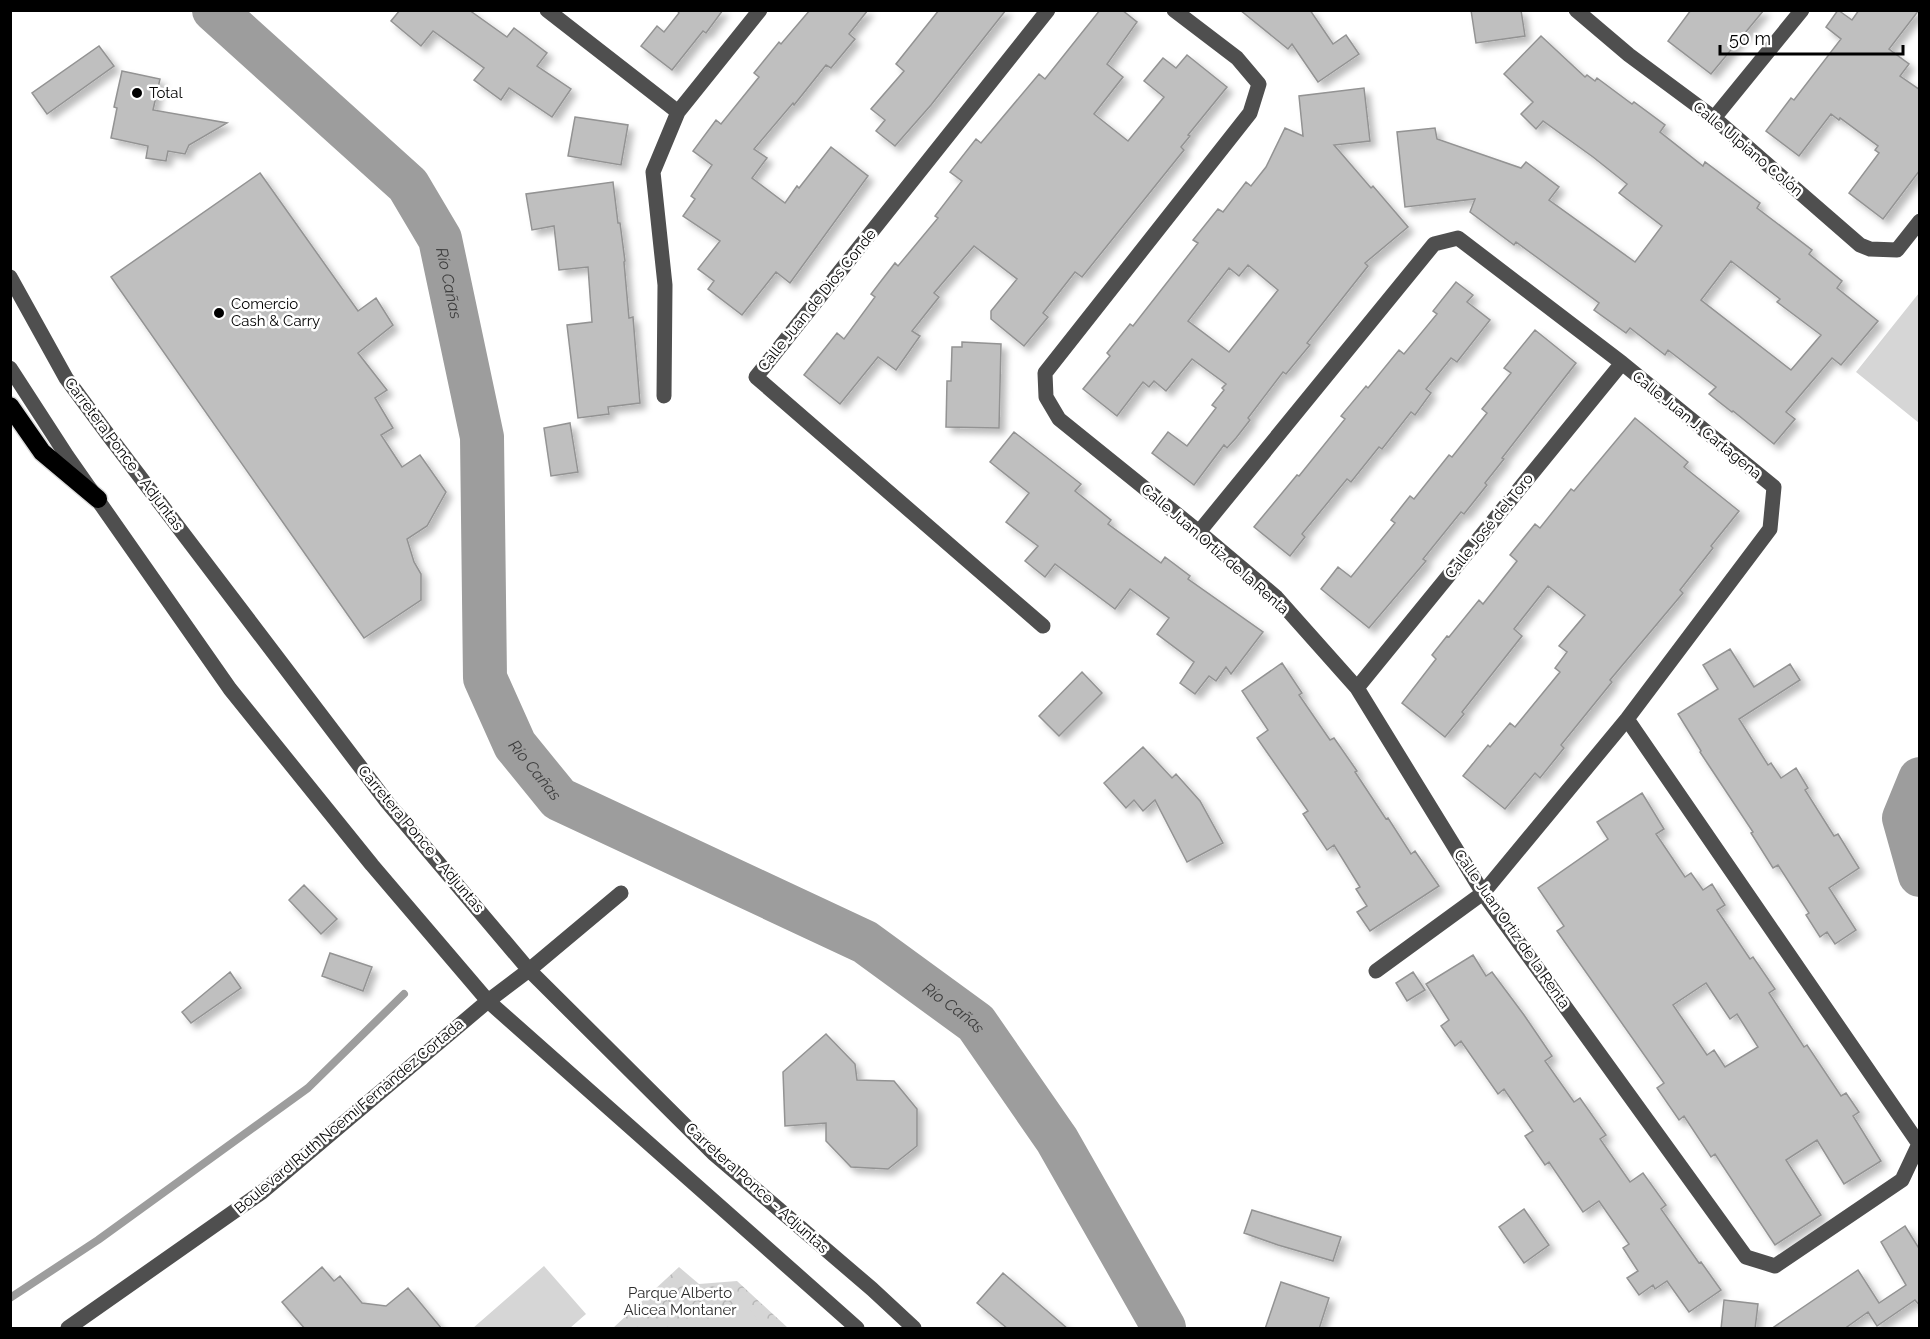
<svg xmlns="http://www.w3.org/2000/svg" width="1930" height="1339" font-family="Raleway,sans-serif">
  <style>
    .forest { fill: url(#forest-crowns) }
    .garden { fill: #d6d6d6 }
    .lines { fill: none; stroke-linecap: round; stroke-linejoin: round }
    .stream { stroke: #9d9d9d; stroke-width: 8 }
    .river { stroke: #9d9d9d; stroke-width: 44 }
    .building { fill: #bfbfbf; stroke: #939393; stroke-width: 1.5; fill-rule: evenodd; filter: url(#shadow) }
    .highway-casing { stroke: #dbdbdb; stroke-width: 21 }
    .minor { stroke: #4f4f4f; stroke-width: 15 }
    .highway { stroke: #000; stroke-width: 18 }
    .poi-dot { fill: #000; stroke: #fff; stroke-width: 2 }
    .labels { text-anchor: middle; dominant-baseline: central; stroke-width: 5; stroke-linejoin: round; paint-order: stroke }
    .poi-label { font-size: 15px; fill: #000; stroke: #fff; text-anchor: start }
    .street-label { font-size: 15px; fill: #000; stroke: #fff }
    .park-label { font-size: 15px; fill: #2d2d2d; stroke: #fff }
    .water-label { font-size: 16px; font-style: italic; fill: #3e3e3e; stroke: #fff }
  </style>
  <defs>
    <pattern id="forest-crowns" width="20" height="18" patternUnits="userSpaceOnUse" patternTransform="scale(1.5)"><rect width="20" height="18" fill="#d6d6d6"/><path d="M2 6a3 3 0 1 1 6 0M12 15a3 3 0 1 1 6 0" fill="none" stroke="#b6b6b6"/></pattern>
    <filter id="shadow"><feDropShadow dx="5.5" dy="5.5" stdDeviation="3" flood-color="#0004"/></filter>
  </defs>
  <rect width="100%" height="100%" fill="#fff"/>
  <!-- forest -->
  <path class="forest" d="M 679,1267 L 699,1284 L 737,1281 L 788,1328 L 613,1328 Z"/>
  <!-- garden -->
  <path class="garden" d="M 1919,293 L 1919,423 L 1856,372 Z
    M 544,1266 L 586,1314 L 570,1328 L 473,1328 Z
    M 743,1299 L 763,1328 L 693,1328 Z"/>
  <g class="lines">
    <!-- stream -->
    <path class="stream" d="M 10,1298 L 98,1240 L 308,1088 L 404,994"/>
    <!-- river -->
    <g class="river">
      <path id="s1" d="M 214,10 L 408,185 L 440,239 L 482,437 L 485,678 L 515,745 L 559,799 L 865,942 L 976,1023 L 1057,1140 L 1164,1328"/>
      <path d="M 1920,779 L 1904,818 L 1920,875"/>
    </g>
  </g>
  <!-- building -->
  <path class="building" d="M 400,10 L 469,10 L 507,37 L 514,28 L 547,53 L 537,66 L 571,89 L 552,117 L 509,88 L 501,100 L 474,80 L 484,68 L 433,31 L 421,46 L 391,21 Z
    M 677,10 L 723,10 L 706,33 L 703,31 L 672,70 L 641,46 L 657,26 L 664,32 L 679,13 Z
    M 810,10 L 868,10 L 849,34 L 855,39 L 831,68 L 826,65 L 794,105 L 793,103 L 754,149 L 767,158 L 752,178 L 785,203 L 797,186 L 799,188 L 831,147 L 868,176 L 790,283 L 776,272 L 742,315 L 708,289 L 714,281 L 698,269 L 720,241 L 683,216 L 695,199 L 691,196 L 712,165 L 693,151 L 716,120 L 721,124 L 759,77 L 754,73 L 779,42 L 781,44 Z
    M 939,10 L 1006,10 L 931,105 L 895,146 L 876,131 L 885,120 L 871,109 L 904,71 L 896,64 Z
    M 1100,10 L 1122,10 L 1137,22 L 1107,64 L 1123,77 L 1094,114 L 1128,141 L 1164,97 L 1144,81 L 1163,58 L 1176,68 L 1187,55 L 1227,87 L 1188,135 L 1190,136 L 1181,147 L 1184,150 L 1082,277 L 1075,272 L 1043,313 L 1048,317 L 1024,346 L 991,319 L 991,311 L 1017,279 L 974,246 L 934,293 L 939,297 L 912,331 L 920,336 L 896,370 L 878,357 L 840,404 L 804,375 L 837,333 L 844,339 L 875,297 L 871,294 L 895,263 L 898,266 L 938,218 L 935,216 L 962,181 L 950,172 L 976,139 L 981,143 L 1039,74 L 1045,79 Z
    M 1240,10 L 1310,10 L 1333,44 L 1346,35 L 1359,54 L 1318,82 L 1292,44 L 1288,49 Z
    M 1471,10 L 1521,10 L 1525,36 L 1476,43 Z
    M 1691,10 L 1764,10 L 1711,74 L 1668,41 Z
    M 1838,10 L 1852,20 L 1859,10 L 1919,10 L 1889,49 L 1909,64 L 1900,76 L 1920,90 L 1920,170 L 1883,219 L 1849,193 L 1879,153 L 1875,150 L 1878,146 L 1840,118 L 1839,120 L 1831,114 L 1799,156 L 1766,131 L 1791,98 L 1794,100 L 1841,39 L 1826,27 Z
    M 1541,36 L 1585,77 L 1587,75 L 1595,81 L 1597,78 L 1632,104 L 1634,102 L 1665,125 L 1660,132 L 1703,166 L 1705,162 L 1760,203 L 1757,208 L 1812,250 L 1809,254 L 1842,281 L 1837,288 L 1878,321 L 1841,365 L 1832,358 L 1786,412 L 1795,419 L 1774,444 L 1733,411 L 1732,412 L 1709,394 L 1716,387 L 1668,350 L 1665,355 L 1630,328 L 1626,333 L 1594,310 L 1599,303 L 1516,242 L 1514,245 L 1470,212 L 1475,199 L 1405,207 L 1397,132 L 1435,128 L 1437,139 L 1521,168 L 1526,162 L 1559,187 L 1549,200 L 1635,262 L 1662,226 L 1619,193 L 1627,184 L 1593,157 L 1543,121 L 1536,129 L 1521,114 L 1533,102 L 1504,74 ZM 1731,261 L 1780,299 L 1777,302 L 1821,335 L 1791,370 L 1701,300 Z
    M 99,46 L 114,66 L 47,114 L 32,93 Z
    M 122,71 L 160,79 L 153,110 L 227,123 L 189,145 L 185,154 L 168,151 L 166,161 L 146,158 L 148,146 L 111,138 L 117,108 L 114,107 Z
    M 1364,88 L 1370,141 L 1334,145 L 1371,188 L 1373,186 L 1408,227 L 1365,263 L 1368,266 L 1307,343 L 1310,345 L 1286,374 L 1283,372 L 1248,418 L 1250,420 L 1236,438 L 1227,448 L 1224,445 L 1194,485 L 1152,453 L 1168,432 L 1187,446 L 1216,408 L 1212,405 L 1224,390 L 1222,388 L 1226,384 L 1192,359 L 1166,391 L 1154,381 L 1149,387 L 1143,382 L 1117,416 L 1083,389 L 1110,356 L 1107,353 L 1130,324 L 1133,326 L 1198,243 L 1193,240 L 1218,209 L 1223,212 L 1246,182 L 1251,186 L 1266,167 L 1285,128 L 1303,136 L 1299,96 ZM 1248,265 L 1278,290 L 1229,352 L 1188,321 L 1229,268 L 1239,276 Z
    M 575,117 L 628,125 L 621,165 L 568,156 Z
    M 260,173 L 358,311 L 376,298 L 393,325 L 358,353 L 387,390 L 375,398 L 393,428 L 381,435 L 402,467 L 420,455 L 446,492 L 427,526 L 407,539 L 414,562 L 421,574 L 421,600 L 364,638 L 111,277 Z
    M 613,182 L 618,223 L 620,223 L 625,261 L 624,262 L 629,318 L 633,317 L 640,403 L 608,407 L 609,414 L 578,418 L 567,325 L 592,322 L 588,267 L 559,270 L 554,226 L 532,230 L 526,194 Z
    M 1456,282 L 1473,295 L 1467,302 L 1490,320 L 1457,362 L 1451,358 L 1426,389 L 1431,393 L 1415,415 L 1411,412 L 1382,449 L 1379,447 L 1351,482 L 1347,479 L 1302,534 L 1305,537 L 1290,556 L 1254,527 L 1297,475 L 1299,476 L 1345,419 L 1341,416 L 1366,386 L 1368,388 L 1399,350 L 1404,354 L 1437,314 L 1433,311 Z
    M 1535,330 L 1576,363 L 1502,458 L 1504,459 L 1485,483 L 1487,485 L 1464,514 L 1461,512 L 1423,559 L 1426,561 L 1369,628 L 1321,589 L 1338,567 L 1351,577 L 1395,523 L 1391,520 L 1410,496 L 1414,499 L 1449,455 L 1452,457 L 1487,413 L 1482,409 L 1511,373 L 1504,368 Z
    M 962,342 L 1001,344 L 999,428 L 946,427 L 947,381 L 951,381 L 952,347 L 962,347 Z
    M 1635,418 L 1688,462 L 1684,467 L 1739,511 L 1711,546 L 1713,548 L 1680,590 L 1683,593 L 1610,680 L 1612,682 L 1561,745 L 1564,748 L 1540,778 L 1535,773 L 1505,809 L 1463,776 L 1488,745 L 1490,747 L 1510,723 L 1515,727 L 1560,672 L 1555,668 L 1567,652 L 1559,646 L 1585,615 L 1548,586 L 1514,629 L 1522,636 L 1462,712 L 1464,714 L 1445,737 L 1402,703 L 1436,659 L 1432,655 L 1447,636 L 1449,637 L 1479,600 L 1483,604 L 1517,561 L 1510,555 L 1535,524 L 1540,528 L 1571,489 L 1574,491 Z
    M 570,423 L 578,472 L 551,476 L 544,428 Z
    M 1014,432 L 1081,484 L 1075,491 L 1111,520 L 1108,524 L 1161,563 L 1165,557 L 1190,576 L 1188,579 L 1263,632 L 1231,674 L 1226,667 L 1216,681 L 1209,676 L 1195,694 L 1180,683 L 1194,662 L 1157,634 L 1169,618 L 1130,589 L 1115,609 L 1055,564 L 1045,577 L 1025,561 L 1038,546 L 1006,522 L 1029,493 L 990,462 Z
    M 1730,649 L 1754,687 L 1790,664 L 1800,680 L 1739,719 L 1768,765 L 1771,763 L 1781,778 L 1796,768 L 1808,788 L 1805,790 L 1834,836 L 1838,834 L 1859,868 L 1829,888 L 1856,930 L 1835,944 L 1827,932 L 1820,937 L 1806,915 L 1809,913 L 1778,865 L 1773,868 L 1751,833 L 1753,832 L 1700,752 L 1701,751 L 1678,714 L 1718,689 L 1703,665 Z
    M 1282,663 L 1302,693 L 1299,695 L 1330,740 L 1334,738 L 1357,771 L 1355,772 L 1386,819 L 1388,818 L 1411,854 L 1415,851 L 1439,886 L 1370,931 L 1357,912 L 1367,906 L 1356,889 L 1360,887 L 1334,845 L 1327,850 L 1303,814 L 1308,811 L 1257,738 L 1268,730 L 1242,691 Z
    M 1082,672 L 1102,693 L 1059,736 L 1039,716 Z
    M 1143,747 L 1172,778 L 1176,774 L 1200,801 L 1223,843 L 1187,862 L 1155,800 L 1143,811 L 1134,800 L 1126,808 L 1104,783 Z
    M 1642,793 L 1664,829 L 1656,834 L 1685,877 L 1691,873 L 1703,890 L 1712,884 L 1725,905 L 1717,910 L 1750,959 L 1753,957 L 1775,989 L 1769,993 L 1804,1047 L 1807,1045 L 1841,1096 L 1846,1093 L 1859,1112 L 1853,1116 L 1881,1161 L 1844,1184 L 1817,1140 L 1786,1160 L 1821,1215 L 1775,1245 L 1715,1154 L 1711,1157 L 1684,1116 L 1679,1120 L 1657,1088 L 1664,1083 L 1557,931 L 1564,926 L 1538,888 L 1608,839 L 1597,822 ZM 1706,983 L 1730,1019 L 1737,1014 L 1758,1047 L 1725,1067 L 1714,1050 L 1707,1055 L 1673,1005 Z
    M 304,885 L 337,919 L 321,934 L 289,900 Z
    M 330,953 L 372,967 L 363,991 L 322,976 Z
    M 1473,955 L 1486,976 L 1492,972 L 1524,1015 L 1552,1056 L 1545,1061 L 1574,1102 L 1580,1098 L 1606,1135 L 1600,1139 L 1630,1182 L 1643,1173 L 1666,1205 L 1661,1209 L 1699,1263 L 1701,1262 L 1721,1290 L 1689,1312 L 1667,1281 L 1655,1289 L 1653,1285 L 1639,1295 L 1627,1278 L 1638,1271 L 1623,1248 L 1629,1244 L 1599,1201 L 1583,1212 L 1549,1162 L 1545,1165 L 1525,1136 L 1533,1131 L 1504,1089 L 1498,1094 L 1461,1041 L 1455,1046 L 1441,1026 L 1449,1020 L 1426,984 Z
    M 230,972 L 241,988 L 191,1023 L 182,1012 Z
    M 1413,972 L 1425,990 L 1407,1001 L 1396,983 Z
    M 826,1034 L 855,1064 L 857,1080 L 894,1081 L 917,1109 L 917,1146 L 888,1169 L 851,1167 L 826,1141 L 826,1123 L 785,1126 L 783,1072 Z
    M 1524,1209 L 1549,1245 L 1524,1263 L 1499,1227 Z
    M 1252,1210 L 1341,1237 L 1333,1261 L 1278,1245 L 1244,1233 Z
    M 1905,1226 L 1920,1250 L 1920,1306 L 1915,1300 L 1877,1326 L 1868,1312 L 1844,1329 L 1771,1329 L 1858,1270 L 1879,1303 L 1906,1285 L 1881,1242 Z
    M 322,1267 L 334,1281 L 340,1276 L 362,1303 L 386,1306 L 408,1288 L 442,1329 L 305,1329 L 282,1302 Z
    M 1003,1273 L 1068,1329 L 1008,1329 L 977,1303 Z
    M 1281,1282 L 1329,1298 L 1319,1329 L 1265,1329 Z
    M 1724,1300 L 1758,1304 L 1755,1329 L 1721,1329 Z"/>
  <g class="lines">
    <defs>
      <path id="highway" d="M 10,406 L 42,452 L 98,499"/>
    </defs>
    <!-- highway casing -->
    <use href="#highway" class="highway-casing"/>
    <!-- minor -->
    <path class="minor" d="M 547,10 L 678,112
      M 1174,10 L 1237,58 L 1259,84 L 1250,113 L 1045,373 L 1046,397 L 1059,419 L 1199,532 L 1276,597 L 1357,688 L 1483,893 L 1746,1257 L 1775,1266 L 1902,1180 L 1919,1144 L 1627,719
      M 1576,10 L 1629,55 L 1714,118 L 1860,245 L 1870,249 L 1897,250 L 1920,221
      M 1714,118 L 1802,10
      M 10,277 L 66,378 L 106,432 L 387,802 L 529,970 L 713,1153 L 872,1289 L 914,1328
      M 10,368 L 67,456 L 230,689 L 372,865 L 488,1001 L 857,1328
      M 664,396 L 665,285 L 653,172 L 678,112 L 760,10
      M 1199,532 L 1434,244 L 1458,238 L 1622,363 L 1774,487 L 1770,529 L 1627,719 L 1483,893 L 1376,971
      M 1043,626 L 756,377 L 1048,10
      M 1357,688 L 1622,363
      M 68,1328 L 262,1192 L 488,1001 L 529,970 L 621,893"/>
    <!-- highway -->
    <use href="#highway" class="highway"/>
  </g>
  <!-- markers -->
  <g class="poi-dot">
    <circle cx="137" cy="93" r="6"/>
    <circle cx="219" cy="313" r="6"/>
  </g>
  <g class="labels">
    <!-- poi labels -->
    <g class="poi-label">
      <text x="149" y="93">Total</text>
      <text x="231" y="304">Comercio<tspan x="231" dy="17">Cash &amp; Carry</tspan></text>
    </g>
    <!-- street labels -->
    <g class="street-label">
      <text transform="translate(1748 149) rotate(40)">Calle Ulpiano Colón</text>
      <text transform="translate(817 300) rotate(-51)">Calle Juan de Dios Conde</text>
      <text transform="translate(1697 425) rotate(39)">Calle Juan J. Cartagena</text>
      <text transform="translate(124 454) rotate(53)">Carretera Ponce - Adjuntas</text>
      <text transform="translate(1489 526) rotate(-51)">Calle José del Toro</text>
      <text transform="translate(1215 549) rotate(41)">Calle Juan Ortiz de la Renta</text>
      <text transform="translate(421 839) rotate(50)">Carretera Ponce - Adjuntas</text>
      <text transform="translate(1512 929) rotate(55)">Calle Juan Ortiz de la Renta</text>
      <text transform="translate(349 1116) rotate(-40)">Boulevard Ruth Noemí Fernández Cortada</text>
      <text transform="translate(757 1188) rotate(42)">Carretera Ponce - Adjuntas</text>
    </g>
    <!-- park labels -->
    <g class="park-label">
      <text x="680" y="1293">Parque Alberto<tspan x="680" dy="17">Alicea Montaner</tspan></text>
    </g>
    <!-- water labels -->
    <g class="water-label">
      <text stroke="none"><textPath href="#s1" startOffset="369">Río Cañas</textPath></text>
      <text stroke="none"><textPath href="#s1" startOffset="873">Río Cañas</textPath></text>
      <text stroke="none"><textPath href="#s1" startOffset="1359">Río Cañas</textPath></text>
    </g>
  </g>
  <!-- border -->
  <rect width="1930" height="1339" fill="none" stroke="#000000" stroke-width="24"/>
  <!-- scale -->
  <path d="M1720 45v9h183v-9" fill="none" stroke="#000000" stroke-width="3"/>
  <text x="1729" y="45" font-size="18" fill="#000000" stroke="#ffffff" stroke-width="4.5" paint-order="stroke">50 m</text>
</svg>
